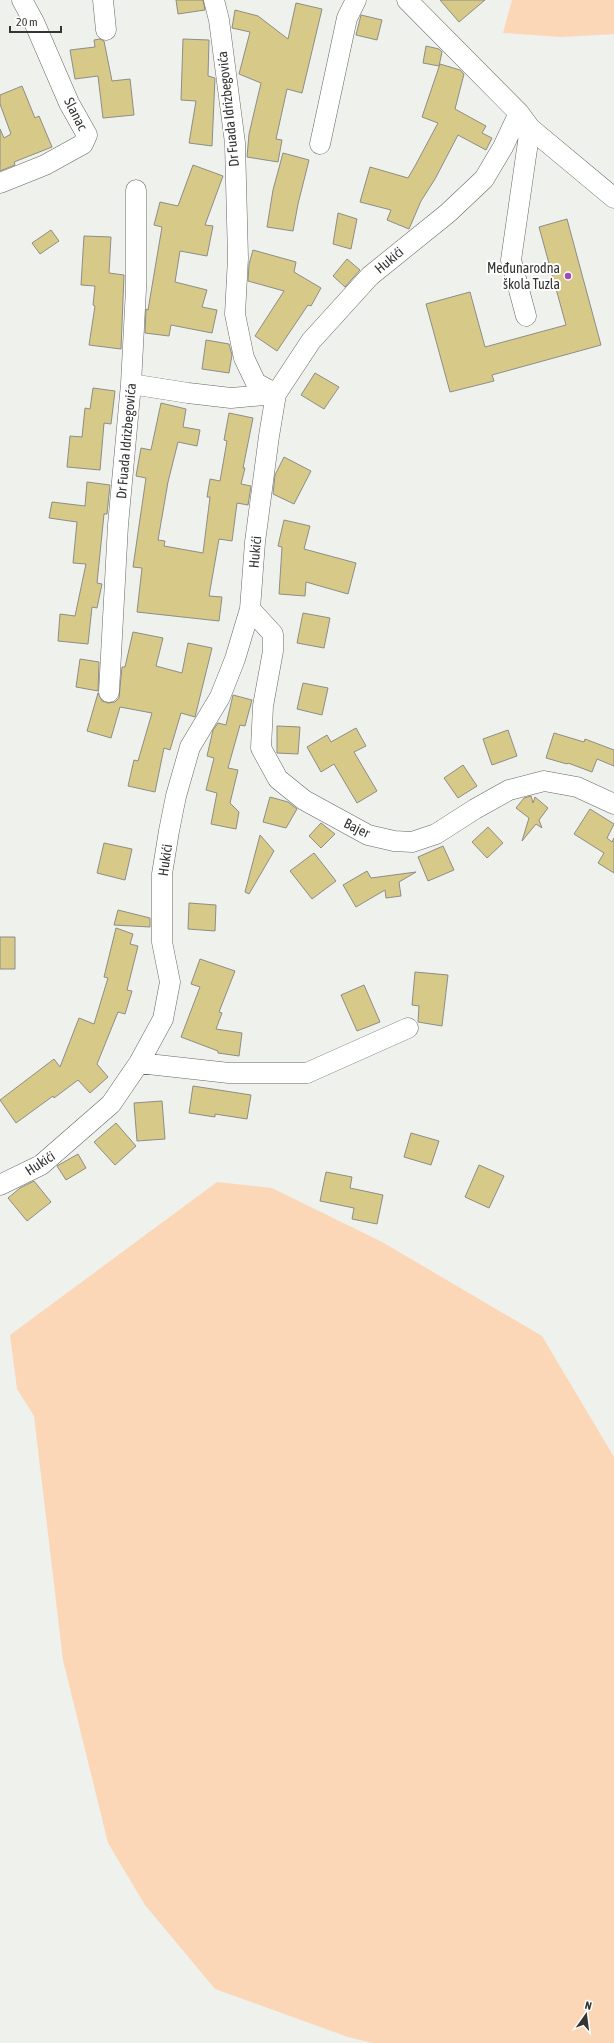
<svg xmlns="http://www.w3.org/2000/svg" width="614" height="2043" font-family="'Asap Condensed',sans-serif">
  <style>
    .green { fill: #fbd7b7 }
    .building { fill: #d7c987; stroke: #8e8d88 }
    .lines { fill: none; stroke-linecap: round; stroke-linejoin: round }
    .minor-casing { stroke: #666864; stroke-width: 21 }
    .minor { stroke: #fff; stroke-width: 20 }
    .poi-dot { fill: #a54ab5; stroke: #fff; stroke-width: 1.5 }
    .labels { text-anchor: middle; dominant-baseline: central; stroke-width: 4; stroke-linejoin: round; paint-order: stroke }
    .street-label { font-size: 14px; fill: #353634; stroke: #fff }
    .poi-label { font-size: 14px; fill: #353634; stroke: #fff; text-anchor: end }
  </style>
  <rect width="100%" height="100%" fill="#eef1ec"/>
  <!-- green -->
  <path class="green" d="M 512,0 L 614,0 L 614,34 L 561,37 L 503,33 Z
    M 217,1182 L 272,1188 L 382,1242 L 542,1336 L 614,1457 L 614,2043 L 372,2043 L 348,2037 L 215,1989 L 145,1905 L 108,1843 L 63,1660 L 34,1416 L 17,1389 L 10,1335 Z"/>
  <!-- building -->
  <path class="building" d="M 176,0 L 203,0 L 205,10 L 178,14 Z
    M 440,0 L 485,0 L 459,22 Z
    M 296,3 L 322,9 L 302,93 L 287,89 L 276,139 L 282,140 L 278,162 L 247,157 L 249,134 L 261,83 L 239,74 L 250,32 L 232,28 L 235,10 L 258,16 L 288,39 Z
    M 361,15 L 382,20 L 377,40 L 356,35 Z
    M 100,39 L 104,41 L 112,81 L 130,79 L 134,115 L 103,118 L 98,76 L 75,79 L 70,50 L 95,47 L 94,40 Z
    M 183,39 L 209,40 L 208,76 L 215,78 L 212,146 L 189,143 L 196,101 L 181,100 Z
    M 426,46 L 439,49 L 442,52 L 439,66 L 423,63 Z
    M 440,64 L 460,70 L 464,74 L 455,109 L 486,126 L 482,133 L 492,138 L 486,150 L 458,135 L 435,179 L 421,201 L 409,229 L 387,220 L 391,210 L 360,202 L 370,167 L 408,178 L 415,166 L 438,123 L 422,117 Z
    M 22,86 L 35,118 L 39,116 L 52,147 L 14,162 L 15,165 L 0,171 L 0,129 L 4,138 L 11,134 L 0,104 L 0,95 Z
    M 283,153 L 309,160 L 298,204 L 293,231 L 267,227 L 273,190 Z
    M 193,165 L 223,176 L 205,225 L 213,226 L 207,256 L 180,251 L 175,282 L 207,290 L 202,307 L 217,310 L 212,333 L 171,325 L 169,336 L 145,333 L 146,309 L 148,310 L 162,227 L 154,225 L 160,202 L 178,206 Z
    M 338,213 L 357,219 L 351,249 L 333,244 Z
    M 567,219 L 601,345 L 492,375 L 494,381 L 450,392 L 426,304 L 470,292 L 485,347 L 566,325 L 539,227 Z
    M 51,230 L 59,241 L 40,254 L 32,243 Z
    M 84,236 L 111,237 L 109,273 L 124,275 L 121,349 L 89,345 L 95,306 L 93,305 L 95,286 L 81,285 Z
    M 253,250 L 296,262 L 294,272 L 321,288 L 311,306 L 308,305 L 277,351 L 255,336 L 284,291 L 248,281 L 249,264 Z
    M 347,259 L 360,270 L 345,287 L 333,276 Z
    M 206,340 L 229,344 L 232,355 L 229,373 L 202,369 Z
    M 315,373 L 339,387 L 324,409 L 301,395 Z
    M 93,388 L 115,391 L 111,424 L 104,423 L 100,470 L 67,467 L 70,436 L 82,437 L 85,408 L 90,409 Z
    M 161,403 L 186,409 L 183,427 L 200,430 L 197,446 L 178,442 L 168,482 L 158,540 L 165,541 L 164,546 L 203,553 L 210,497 L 207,497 L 210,479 L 220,481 L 227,441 L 224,440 L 229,413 L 253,418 L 243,468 L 245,468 L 241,484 L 251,486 L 248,505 L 237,503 L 232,541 L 219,539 L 209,596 L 222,597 L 219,621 L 137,612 L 142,568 L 133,567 L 146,478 L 136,476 L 141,448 L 151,450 Z
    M 284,457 L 311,471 L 294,504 L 273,494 L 275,475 Z
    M 87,482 L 110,485 L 107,514 L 104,514 L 97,583 L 102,584 L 97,608 L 92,607 L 88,644 L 58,641 L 60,614 L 75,616 L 86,564 L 73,563 L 77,522 L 49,518 L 52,502 L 85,506 Z
    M 284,520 L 310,526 L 304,549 L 356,563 L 348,594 L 306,582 L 305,596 L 279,594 L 282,547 L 278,546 Z
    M 303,613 L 330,618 L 324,648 L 297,643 Z
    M 133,632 L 163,638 L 156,666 L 182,673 L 188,643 L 212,648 L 195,717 L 181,713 L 170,750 L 164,748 L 155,792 L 128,786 L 134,760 L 138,761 L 152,713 L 120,707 L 111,738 L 87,731 L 98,693 L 102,701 L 108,703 L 115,702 L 119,698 L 122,667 L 125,667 Z
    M 80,659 L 99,662 L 98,691 L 76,687 Z
    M 303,683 L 328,688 L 322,715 L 297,709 Z
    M 233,695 L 252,700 L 245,726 L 240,725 L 228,768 L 238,770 L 230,803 L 239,812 L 236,829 L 211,824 L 217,793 L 206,790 L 214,758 L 207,756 L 213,730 L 218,723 L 226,725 Z
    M 277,726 L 300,727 L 298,754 L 277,753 Z
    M 356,728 L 366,746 L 354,752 L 377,791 L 357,803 L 334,764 L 321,772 L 307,747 L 327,735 L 331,742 Z
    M 508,730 L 517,756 L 492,765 L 483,739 Z
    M 554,733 L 584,742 L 585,739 L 614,750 L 614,766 L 597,759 L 592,772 L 568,763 L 567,764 L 546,758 Z
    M 463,765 L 477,786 L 458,798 L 444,778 Z
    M 531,796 L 533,803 L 535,797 L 548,808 L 539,820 L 542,828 L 536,824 L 522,841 L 529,818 L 516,808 L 524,798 Z
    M 270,797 L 288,802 L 297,809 L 286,828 L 263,822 Z
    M 590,809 L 614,824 L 607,838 L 612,842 L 614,838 L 614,873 L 598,863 L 604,853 L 574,834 Z
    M 321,823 L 335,834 L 321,848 L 309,836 Z
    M 488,827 L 503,843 L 487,858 L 472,842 Z
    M 260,835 L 274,851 L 249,894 L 245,892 Z
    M 104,843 L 132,849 L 125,880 L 97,873 Z
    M 443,846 L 454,870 L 428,881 L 418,857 Z
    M 314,853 L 336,881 L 312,899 L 290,871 Z
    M 367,871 L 371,878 L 416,872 L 399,882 L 401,896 L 386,898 L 385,890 L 356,907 L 343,885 Z
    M 189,903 L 216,905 L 215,931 L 188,929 Z
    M 118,910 L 150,918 L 150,927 L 114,925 Z
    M 116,928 L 133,934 L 130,944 L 138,946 L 127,990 L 132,991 L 125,1014 L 118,1012 L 97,1064 L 108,1077 L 90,1093 L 78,1080 L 54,1098 L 53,1096 L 16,1123 L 0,1100 L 54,1059 L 60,1067 L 79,1018 L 94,1024 L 108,978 L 104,977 Z
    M 0,937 L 15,937 L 15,969 L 0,969 Z
    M 200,959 L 235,971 L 219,1012 L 222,1013 L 216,1029 L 242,1033 L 239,1056 L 218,1053 L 218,1051 L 181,1037 L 200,987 L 191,984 Z
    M 415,972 L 448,975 L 442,1026 L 418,1022 L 419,1006 L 412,1005 Z
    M 364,985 L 380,1022 L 357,1031 L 341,995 Z
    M 193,1086 L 251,1095 L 247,1119 L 215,1114 L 215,1117 L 189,1113 Z
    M 162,1101 L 165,1139 L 137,1141 L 134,1103 Z
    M 116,1123 L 136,1146 L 115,1165 L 94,1142 Z
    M 411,1133 L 439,1141 L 431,1165 L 404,1157 Z
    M 78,1154 L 86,1168 L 66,1180 L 57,1166 Z
    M 479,1165 L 504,1176 L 489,1208 L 465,1197 Z
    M 326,1172 L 352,1177 L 350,1188 L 383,1195 L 377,1224 L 352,1219 L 354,1208 L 320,1201 Z
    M 34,1181 L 51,1202 L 27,1221 L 8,1198 L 20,1188 Z"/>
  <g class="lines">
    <defs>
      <path id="minor" d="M 103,0 L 106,30
        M 214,0 L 219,20 L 235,143 L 238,258 L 235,314 L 244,358 L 256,383 L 276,394
        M 407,0 L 519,113 L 530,128 L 614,198
        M 320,144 L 347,18 L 356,0
        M 0,183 L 45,165 L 83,144 L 87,135 L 69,103 L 34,22 L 22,0
        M 526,316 L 511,260 L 530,128
        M 131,384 L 188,393 L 231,398 L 276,394
        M 250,609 L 273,634 L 273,651 L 263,706 L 261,748 L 278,779 L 304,800 L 368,835 L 394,841 L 412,842 L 436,834 L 475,809 L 509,790 L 544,781 L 577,787 L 614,804
        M 109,692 L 118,525 L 131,384 L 136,289 L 136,190
        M 139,1063 L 229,1073 L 307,1073 L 408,1028
        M 0,1185 L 41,1165 L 111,1104 L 139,1063 L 163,1019 L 170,982 L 162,942 L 162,874 L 169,831 L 176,796 L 190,747 L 220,697 L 235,659 L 250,609 L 255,542 L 269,436 L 276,394 L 311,341 L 370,276 L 448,213 L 484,179 L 503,147 L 519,113"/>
    </defs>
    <!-- minor casing -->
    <use href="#minor" class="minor-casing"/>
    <!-- minor -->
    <use href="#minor" class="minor"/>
  </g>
  <!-- markers -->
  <circle class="poi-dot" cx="568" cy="276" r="4"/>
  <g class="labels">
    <!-- street labels -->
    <g class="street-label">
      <text transform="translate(228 109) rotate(-96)">Dr Fuada Idrizbegovića</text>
      <text transform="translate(76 114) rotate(63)">Slanac</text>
      <text transform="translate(389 260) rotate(-40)">Hukići</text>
      <text transform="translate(126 441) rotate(-85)">Dr Fuada Idrizbegovića</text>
      <text transform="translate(255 552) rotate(-85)">Hukići</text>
      <text transform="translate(357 828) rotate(26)">Bajer</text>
      <text transform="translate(165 860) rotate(-82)">Hukići</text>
      <text transform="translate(40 1163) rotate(-33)">Hukići</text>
    </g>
    <!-- poi labels -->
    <g class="poi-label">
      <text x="560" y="268">Međunarodna<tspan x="560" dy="16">škola Tuzla</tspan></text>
    </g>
  </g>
  <!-- north arrow -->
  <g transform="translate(586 2015) rotate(14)" stroke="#ffffff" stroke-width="3" paint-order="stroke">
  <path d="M0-3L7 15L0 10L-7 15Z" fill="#353634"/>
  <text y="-6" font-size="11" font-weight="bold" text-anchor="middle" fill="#353634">N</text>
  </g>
  <!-- scale -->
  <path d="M10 26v6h51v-6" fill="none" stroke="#353634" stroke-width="2"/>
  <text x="16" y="26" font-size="12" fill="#353634" stroke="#ffffff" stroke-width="3" paint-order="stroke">20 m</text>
</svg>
